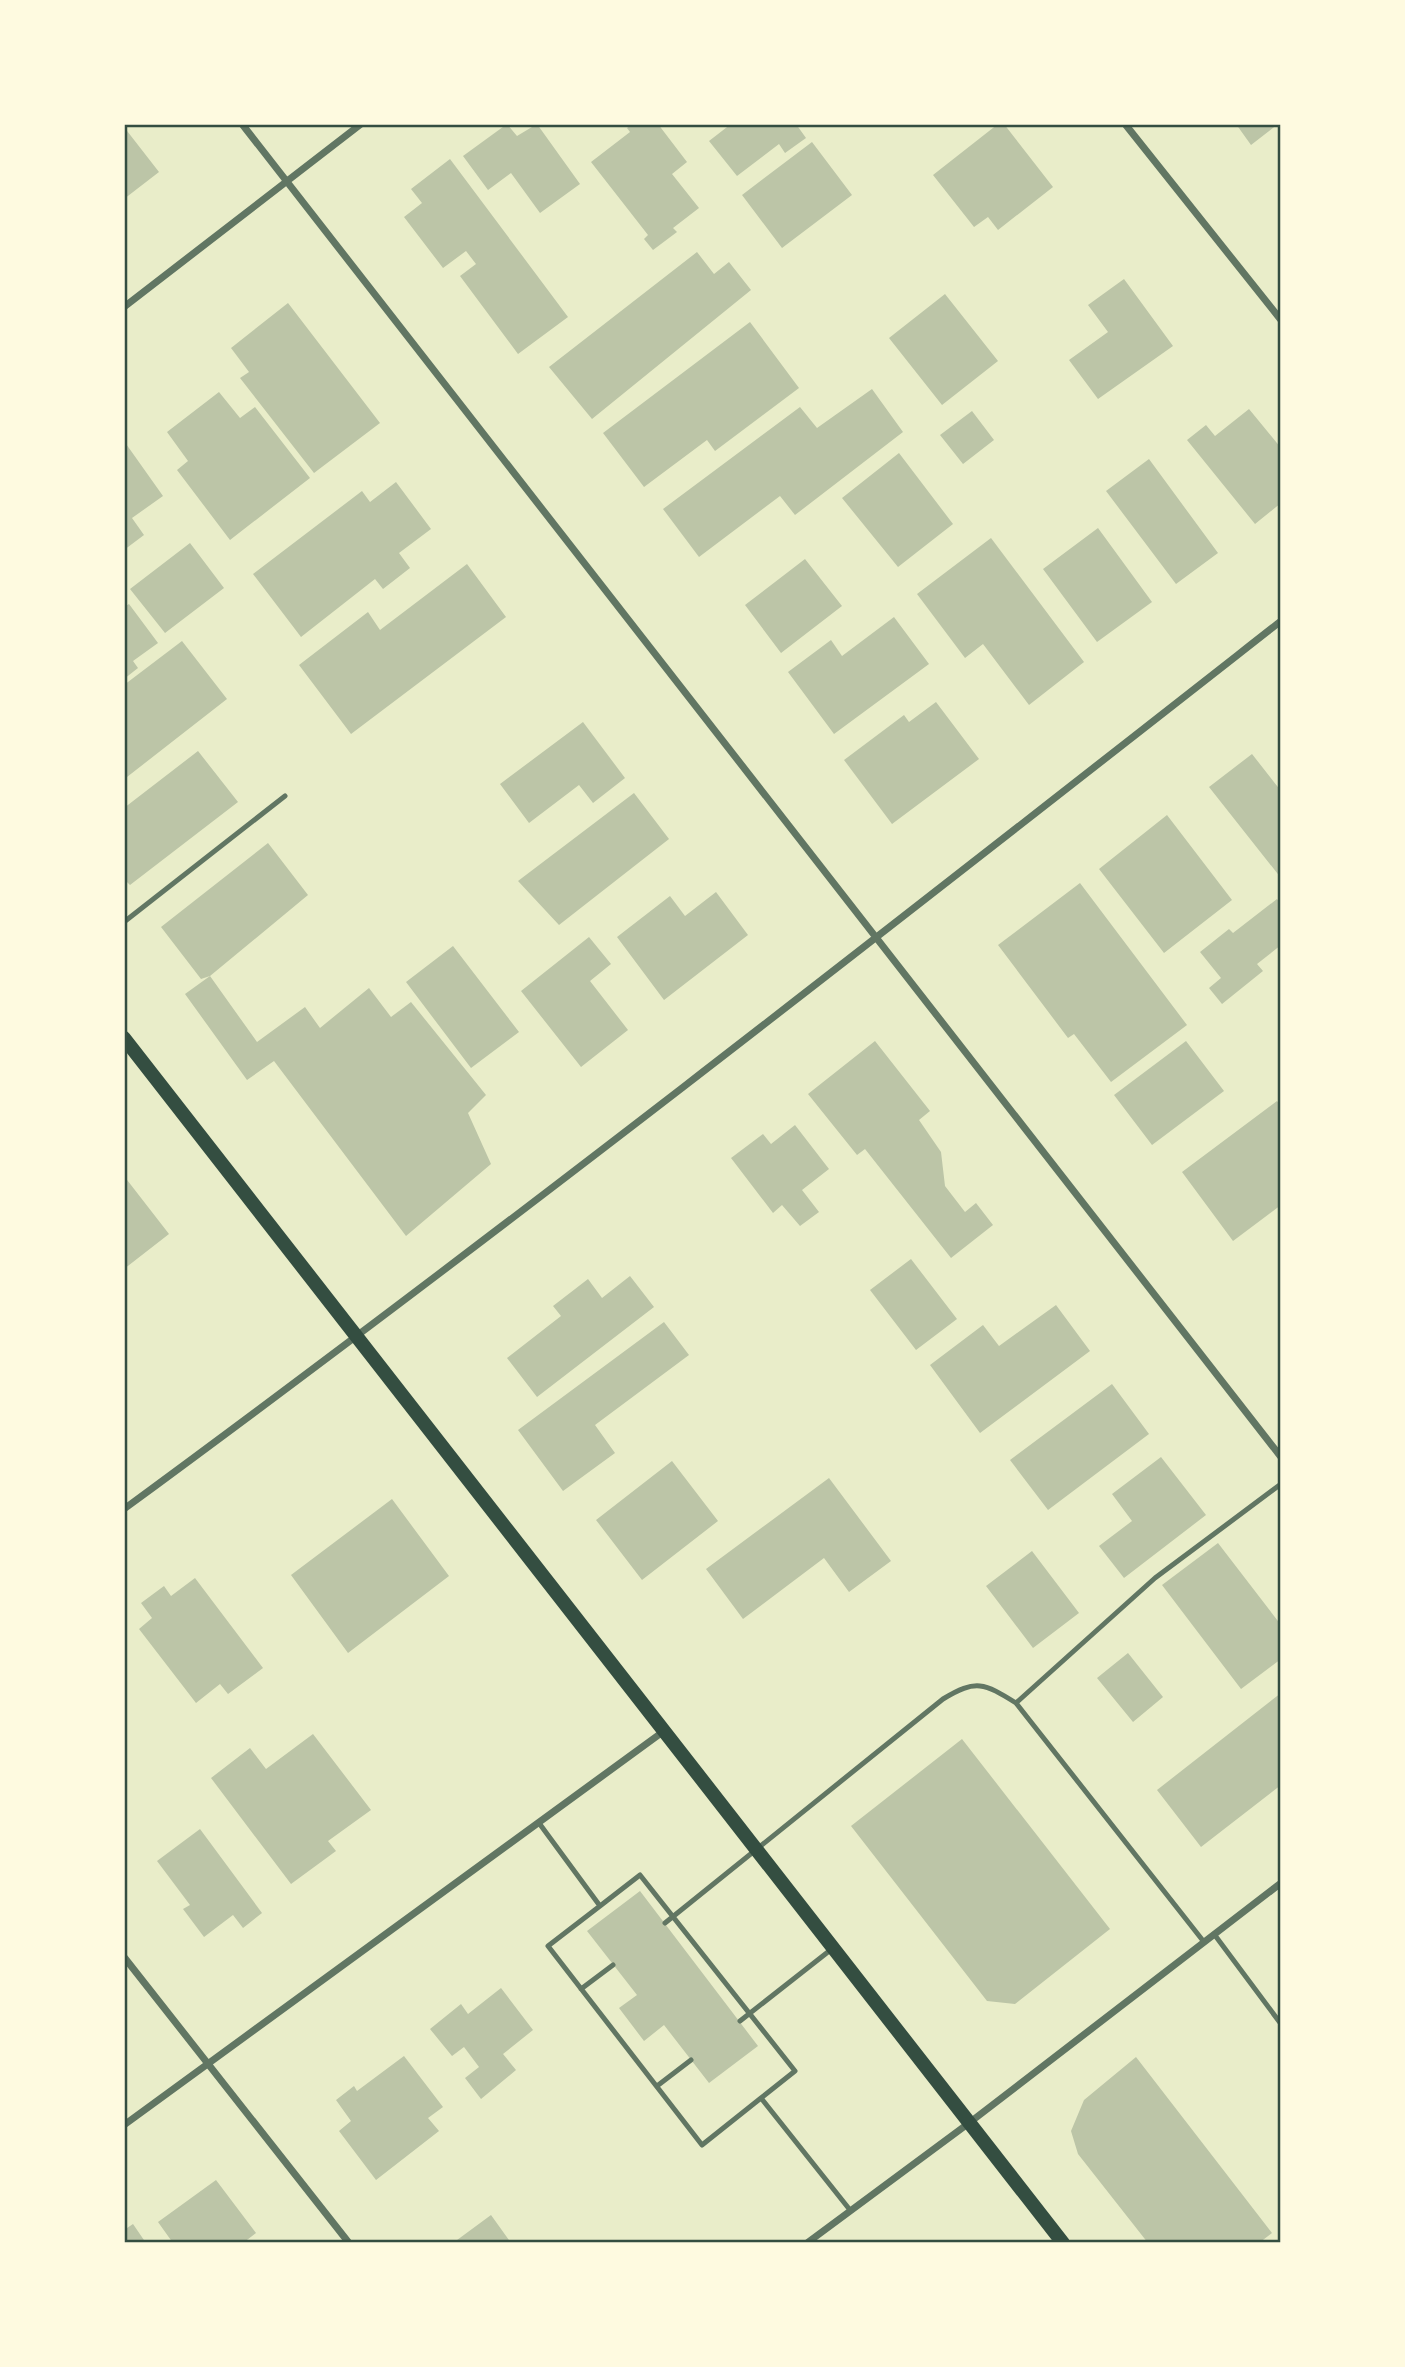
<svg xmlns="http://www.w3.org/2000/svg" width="1405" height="2367" font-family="'Noto Serif',serif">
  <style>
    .building { fill: #bcc5a7 }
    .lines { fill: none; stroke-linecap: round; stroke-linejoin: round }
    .service { stroke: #617663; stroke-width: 5 }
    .minor { stroke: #617663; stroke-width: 7 }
    .secondary { stroke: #344e41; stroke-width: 14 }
    .neatline { fill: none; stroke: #344e41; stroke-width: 2.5 }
  </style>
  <rect width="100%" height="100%" fill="#e9edc9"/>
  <!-- building -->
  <path class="building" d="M 507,124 L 517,136 L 537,124 L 580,184 L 540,213 L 511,173 L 488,190 L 463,156 Z
    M 632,124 L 658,124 L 687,162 L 672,174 L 699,208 L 673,228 L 677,232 L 653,250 L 644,239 L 648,235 L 591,162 L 630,132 L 627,128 Z
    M 731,124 L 796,124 L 806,138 L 785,153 L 779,144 L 737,176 L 709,141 Z
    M 998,124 L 1004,124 L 1053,187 L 998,230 L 988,217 L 974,227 L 933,175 Z
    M 1236,124 L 1278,124 L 1251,145 Z
    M 124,127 L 159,172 L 124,199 Z
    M 812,142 L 852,195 L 782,248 L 742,195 Z
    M 450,159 L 568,317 L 518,354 L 460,276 L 476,264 L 466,251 L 443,268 L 404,217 L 422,203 L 411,189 Z
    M 697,252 L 714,274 L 729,262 L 751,290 L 592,419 L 549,367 Z
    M 1124,279 L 1173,346 L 1098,399 L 1069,360 L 1108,332 L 1088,305 Z
    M 945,294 L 998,361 L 942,405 L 889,338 Z
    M 288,303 L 380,423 L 314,473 L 240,378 L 249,372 L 231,348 Z
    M 750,322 L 799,388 L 715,451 L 707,440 L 644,487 L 603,433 Z
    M 872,389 L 903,432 L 795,515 L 780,496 L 699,557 L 663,509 L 800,407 L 817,428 Z
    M 219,392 L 240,418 L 255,407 L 310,478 L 230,540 L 177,470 L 188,461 L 167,432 Z
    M 1249,409 L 1281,448 L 1281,503 L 1255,524 L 1187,440 L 1206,425 L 1215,436 Z
    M 972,411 L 994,440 L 963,464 L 940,435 Z
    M 124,441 L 163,496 L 132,518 L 144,535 L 124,550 Z
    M 899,453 L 953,524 L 898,567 L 842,498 Z
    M 1149,459 L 1218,553 L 1176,584 L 1106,491 Z
    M 396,482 L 431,529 L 399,553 L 410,568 L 383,589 L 375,579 L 301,637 L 253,574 L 362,491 L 370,502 Z
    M 1098,528 L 1152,602 L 1097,642 L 1043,569 Z
    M 991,538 L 1084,662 L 1029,705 L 983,644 L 965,658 L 917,594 Z
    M 190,543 L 224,588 L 165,633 L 130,589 Z
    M 805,559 L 842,606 L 781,653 L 745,605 Z
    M 467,564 L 506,617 L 351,734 L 299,665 L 368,612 L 380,630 Z
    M 129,604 L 158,643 L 133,661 L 138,668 L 124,679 L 124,607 Z
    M 894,617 L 929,664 L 834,734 L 788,672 L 831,640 L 842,656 Z
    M 182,641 L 227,699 L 127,777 L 124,685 Z
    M 936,702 L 979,759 L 892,824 L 844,760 L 904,715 L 909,722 Z
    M 583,722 L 625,778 L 593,803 L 579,785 L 529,823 L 500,784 Z
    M 198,751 L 238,802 L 130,885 L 124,879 L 124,808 Z
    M 1252,754 L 1281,791 L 1281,878 L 1209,787 Z
    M 634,793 L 669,839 L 559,925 L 518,881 Z
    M 1167,815 L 1232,900 L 1164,953 L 1099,869 Z
    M 268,843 L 308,895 L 210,976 L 201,979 L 161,927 Z
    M 1080,883 L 1187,1025 L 1111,1082 L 1074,1034 L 1068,1038 L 998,945 Z
    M 716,892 L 748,935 L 664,1000 L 617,937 L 670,896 L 685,916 Z
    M 1277,899 L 1281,904 L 1281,945 L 1257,964 L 1263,971 L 1222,1004 L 1209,988 L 1221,978 L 1200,952 L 1229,929 L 1233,933 Z
    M 589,937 L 611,964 L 590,981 L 628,1030 L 581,1067 L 521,991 Z
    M 453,946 L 519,1032 L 471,1068 L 406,982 Z
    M 210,976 L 257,1042 L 305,1007 L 320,1028 L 369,988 L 391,1017 L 411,1002 L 486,1095 L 468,1113 L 491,1164 L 406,1236 L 274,1061 L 247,1080 L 185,994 Z
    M 875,1041 L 930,1111 L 919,1120 L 941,1152 L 945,1186 L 965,1212 L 976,1203 L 993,1225 L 951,1258 L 865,1149 L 857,1155 L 808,1094 Z
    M 1186,1041 L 1224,1091 L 1152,1145 L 1114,1095 Z
    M 1277,1101 L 1281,1106 L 1281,1205 L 1233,1241 L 1182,1172 Z
    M 795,1125 L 829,1169 L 802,1190 L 819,1212 L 800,1226 L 782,1205 L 773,1213 L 731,1158 L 763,1134 L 771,1144 Z
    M 124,1176 L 169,1234 L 124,1269 Z
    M 911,1259 L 957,1319 L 916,1350 L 870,1290 Z
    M 630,1276 L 654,1307 L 537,1397 L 507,1358 L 561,1316 L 553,1306 L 588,1279 L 602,1298 Z
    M 1056,1305 L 1090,1351 L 980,1433 L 930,1365 L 983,1325 L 999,1346 Z
    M 664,1322 L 689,1355 L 595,1425 L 615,1453 L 563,1491 L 518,1430 Z
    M 1112,1384 L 1149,1434 L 1048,1510 L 1010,1460 Z
    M 1161,1457 L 1206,1515 L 1124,1578 L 1099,1546 L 1132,1521 L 1112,1494 Z
    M 672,1461 L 718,1521 L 642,1580 L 596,1520 Z
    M 829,1478 L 891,1561 L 849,1592 L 824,1558 L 743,1619 L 706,1569 Z
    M 392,1499 L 449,1576 L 348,1653 L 291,1575 Z
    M 1218,1543 L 1281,1625 L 1281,1659 L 1241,1689 L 1162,1585 Z
    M 1032,1551 L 1079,1613 L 1033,1648 L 986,1586 Z
    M 195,1578 L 263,1668 L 228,1694 L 220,1684 L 196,1703 L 139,1629 L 152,1618 L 141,1603 L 164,1586 L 171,1596 Z
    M 1128,1653 L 1163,1697 L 1133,1722 L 1097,1678 Z
    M 1281,1693 L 1281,1785 L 1201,1847 L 1157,1790 Z
    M 313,1734 L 371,1810 L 328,1841 L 336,1851 L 291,1884 L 211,1778 L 250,1748 L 266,1769 Z
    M 962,1739 L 1110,1929 L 1015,2004 L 987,2001 L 851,1826 Z
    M 200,1829 L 262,1913 L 243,1928 L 233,1915 L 204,1937 L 183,1909 L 190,1905 L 157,1861 Z
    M 640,1891 L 758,2046 L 709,2083 L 664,2025 L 644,2041 L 619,2008 L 637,1995 L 587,1931 Z
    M 501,1988 L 533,2030 L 503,2054 L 516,2070 L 481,2099 L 465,2078 L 479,2067 L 464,2047 L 452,2056 L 430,2029 L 461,2004 L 468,2014 Z
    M 404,2056 L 443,2107 L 428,2118 L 439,2131 L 376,2180 L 339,2131 L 351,2121 L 336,2100 L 354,2086 L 357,2091 Z
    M 1136,2057 L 1272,2233 L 1259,2243 L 1148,2243 L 1078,2154 L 1071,2131 L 1084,2100 Z
    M 216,2180 L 256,2233 L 243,2243 L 173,2243 L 158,2222 Z
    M 491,2215 L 511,2243 L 453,2243 Z
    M 133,2224 L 146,2243 L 124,2243 L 124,2230 Z"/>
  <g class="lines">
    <!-- service -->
    <path class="service" d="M 124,922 L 285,796
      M 1016,1703 L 1155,1578 L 1281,1484
      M 539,1823 L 600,1906 L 640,1875 L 795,2071 L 761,2098 L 850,2210
      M 600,1906 L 548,1946 L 702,2145 L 761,2098
      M 665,1923 L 943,1699 C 976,1679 984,1683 1016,1703 L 1204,1942
      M 1214,1934 L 1281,2024
      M 581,1989 L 613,1965
      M 740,2021 L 833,1948
      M 657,2086 L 691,2060"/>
    <!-- minor -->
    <path class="minor" d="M 242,124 L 1281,1457
      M 1125,124 L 1281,320
      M 124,307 L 361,124
      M 124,1509 C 516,1221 898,921 1281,621
      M 124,1957 L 349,2243
      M 124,2125 L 664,1731
      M 807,2243 L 969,2123 L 1281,1883"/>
    <!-- secondary -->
    <path class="secondary" d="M 124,1038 L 1063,2243"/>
  </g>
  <!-- border -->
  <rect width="1405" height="2367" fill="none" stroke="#fefae0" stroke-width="252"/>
  <rect x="126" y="126" width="1153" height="2115" class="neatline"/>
</svg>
